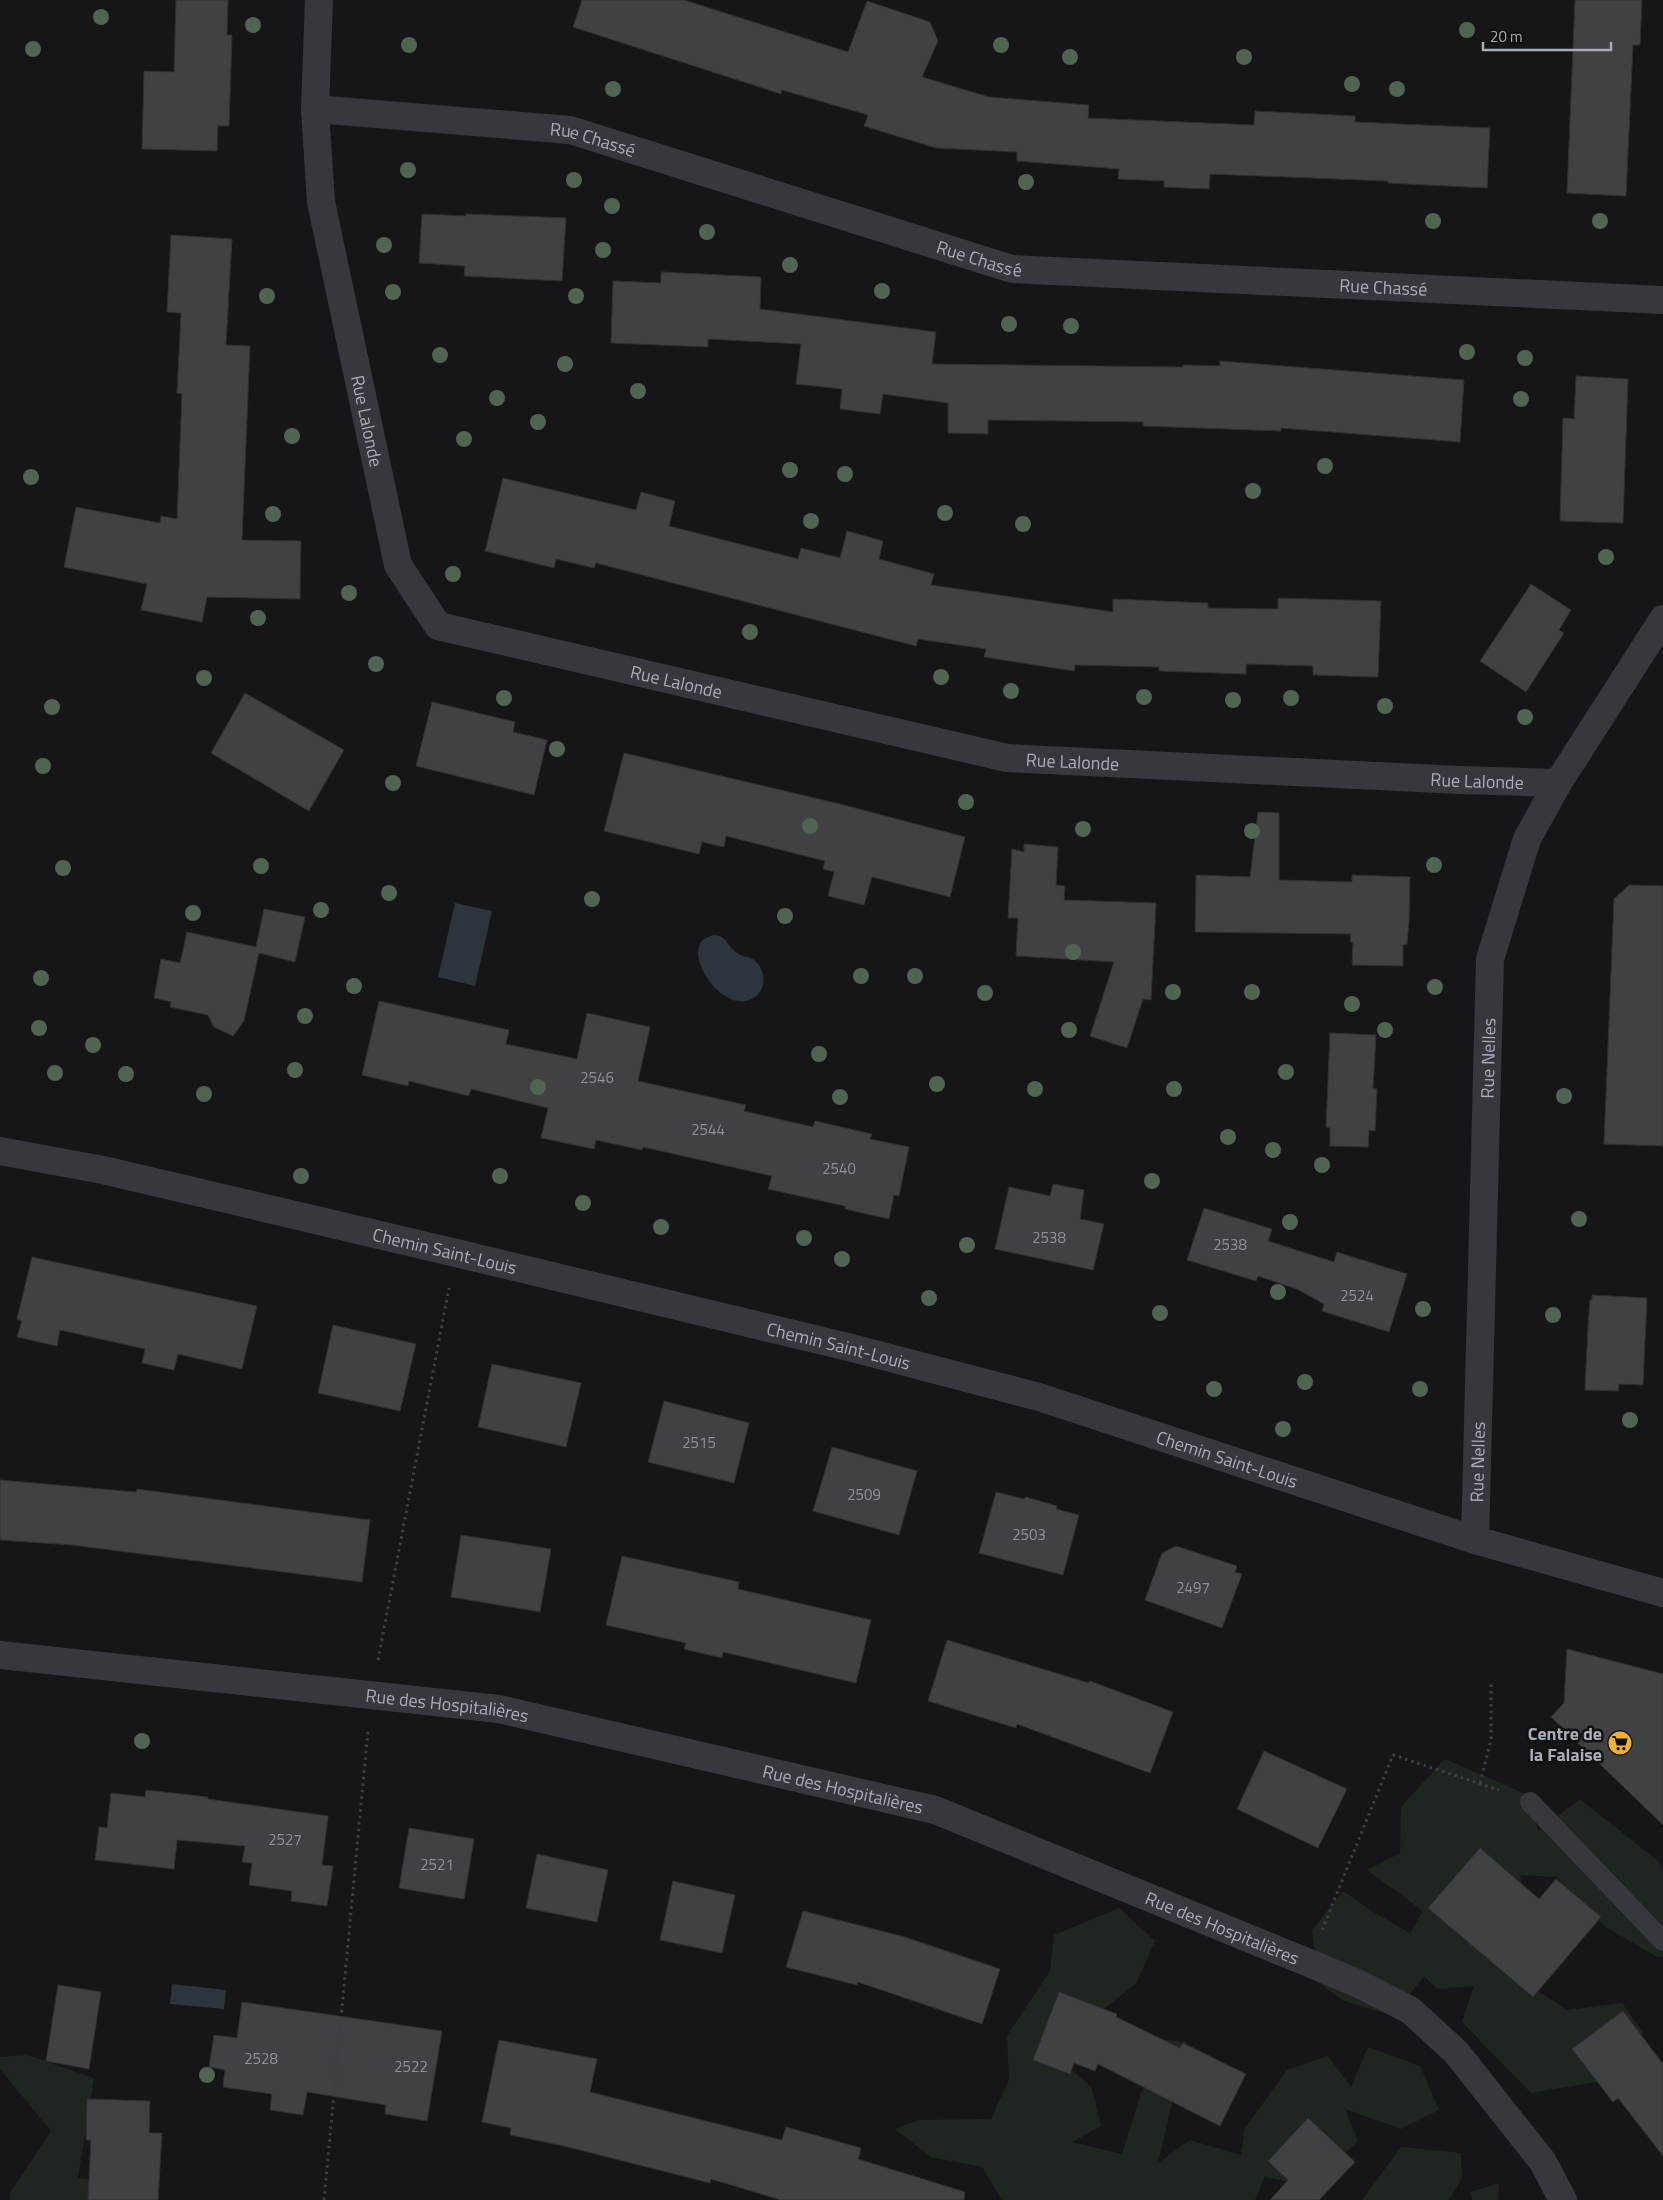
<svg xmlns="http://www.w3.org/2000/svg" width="1663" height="2200" font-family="'Titillium Web',sans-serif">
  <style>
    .green { fill: #1e261f }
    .water { fill: #2c353c }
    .building { fill: #404145; stroke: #303034 }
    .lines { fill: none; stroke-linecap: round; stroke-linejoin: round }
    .path { stroke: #3d3f44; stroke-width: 3; stroke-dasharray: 2.5 4; stroke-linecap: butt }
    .service { stroke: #37383d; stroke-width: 20 }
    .minor { stroke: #37383d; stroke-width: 28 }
    .tertiary { stroke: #37383d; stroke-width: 28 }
    .tree { fill: #506452 }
    .labels { text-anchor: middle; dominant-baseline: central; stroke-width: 5; stroke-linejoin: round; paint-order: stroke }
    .number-label { font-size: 15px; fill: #8e929b }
    .street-label { font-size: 18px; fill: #a8adb8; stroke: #111113 }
    .poi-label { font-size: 18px; font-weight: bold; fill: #a8adb8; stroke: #111113; text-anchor: end }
  </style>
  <rect width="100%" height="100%" fill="#161618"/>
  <!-- green -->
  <path class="green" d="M 1445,1759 L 1530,1796 L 1538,1831 L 1580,1799 L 1658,1861 L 1663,1869 L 1663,1956 L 1659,1958 L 1606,1927 L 1556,1877 L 1520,1875 L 1531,1937 L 1508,1972 L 1568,2010 L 1622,2003 L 1643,2032 L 1596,2082 L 1531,2093 L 1462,2022 L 1474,1986 L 1437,1989 L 1424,1976 L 1393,2016 L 1342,2000 L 1319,1983 L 1312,1930 L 1343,1891 L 1375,1913 L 1410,1933 L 1423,1911 L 1367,1870 L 1400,1853 L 1401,1807 Z
    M 1119,1908 L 1155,1941 L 1136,1984 L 1099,2012 L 1057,2056 L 1092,2088 L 1101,2126 L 1072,2142 L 1122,2154 L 1158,2039 L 1186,2042 L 1158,2163 L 1190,2140 L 1241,2155 L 1245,2128 L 1287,2070 L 1328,2056 L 1351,2087 L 1368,2047 L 1420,2066 L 1439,2110 L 1401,2129 L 1345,2109 L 1358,2141 L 1310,2187 L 1265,2177 L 1255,2200 L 1002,2200 L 982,2167 L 931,2157 L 895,2129 L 919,2120 L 991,2119 L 1009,2080 L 1007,2036 L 1050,1971 L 1054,1935 Z
    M 27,2055 L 94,2078 L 78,2178 L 145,2187 L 145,2200 L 10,2200 L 10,2193 L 51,2131 L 0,2069 L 0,2057 Z
    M 1401,2147 L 1461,2153 L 1462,2178 L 1449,2200 L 1362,2200 Z
    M 1499,2183 L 1498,2200 L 1472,2200 L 1470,2192 Z"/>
  <!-- water -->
  <path class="water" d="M 455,903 L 492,911 L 475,986 L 438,977 Z
    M 714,935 C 726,935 728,947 737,953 C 742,957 749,956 754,960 C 766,969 767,989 755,997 C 728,1017 687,964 701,942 C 704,938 710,936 714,935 Z
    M 172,1984 L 226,1990 L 224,2009 L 170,2004 Z"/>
  <!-- building -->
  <path class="building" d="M 176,0 L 228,0 L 227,35 L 232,35 L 229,126 L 218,126 L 217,151 L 142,149 L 144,71 L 174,72 Z
    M 582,0 L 684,0 L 848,52 L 867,1 L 930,22 L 938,41 L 922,77 L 989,97 L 1089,105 L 1088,118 L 1254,125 L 1255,111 L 1355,116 L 1355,122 L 1490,128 L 1487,188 L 1388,183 L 1388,181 L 1210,174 L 1209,189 L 1164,187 L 1164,181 L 1118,179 L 1119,169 L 1017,161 L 1017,152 L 936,148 L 864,126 L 868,115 L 782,90 L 781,94 L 573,27 Z
    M 1575,0 L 1642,0 L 1640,45 L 1633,45 L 1626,196 L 1567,193 Z
    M 422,214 L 466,216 L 466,214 L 566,218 L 562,281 L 464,276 L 465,266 L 419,263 Z
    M 171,235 L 232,239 L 226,345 L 250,346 L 242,540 L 301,541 L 300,599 L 207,597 L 202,622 L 141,610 L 147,584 L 64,567 L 76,507 L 160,523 L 161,516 L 177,519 L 182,394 L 177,393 L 181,313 L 167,312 Z
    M 661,272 L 761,277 L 760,309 L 936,332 L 932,364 L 1183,367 L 1183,365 L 1220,366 L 1220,361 L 1464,380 L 1460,442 L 1281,428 L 1281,431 L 1143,426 L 1143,422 L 988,420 L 988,434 L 948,433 L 948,403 L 883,394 L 880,414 L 840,409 L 842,389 L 796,384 L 801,344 L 708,339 L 708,347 L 611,343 L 613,281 L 661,283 Z
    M 1576,376 L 1628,379 L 1623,523 L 1560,521 L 1563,418 L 1574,419 Z
    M 503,478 L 636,510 L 641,492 L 675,501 L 669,526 L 798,559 L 801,548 L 840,558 L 847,531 L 883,541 L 879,559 L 934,574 L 931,585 L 1113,612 L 1113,599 L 1208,603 L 1208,608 L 1278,609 L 1278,598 L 1381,601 L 1378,677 L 1313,675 L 1313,666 L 1246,664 L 1246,674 L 1159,671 L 1159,667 L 1075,665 L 1074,671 L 984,657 L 986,649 L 918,639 L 916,646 L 596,563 L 594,568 L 556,559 L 554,568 L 485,551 Z
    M 1531,584 L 1571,610 L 1559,630 L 1564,633 L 1526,692 L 1480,661 Z
    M 245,693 L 344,750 L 309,811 L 211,753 Z
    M 432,702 L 515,722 L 513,732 L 547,740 L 534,795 L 416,766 Z
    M 624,753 L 840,804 L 965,837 L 950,897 L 872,877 L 864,905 L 828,896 L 834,872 L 823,869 L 825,861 L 726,836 L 724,847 L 702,842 L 699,854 L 604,831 Z
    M 1258,812 L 1279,813 L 1279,880 L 1352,882 L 1352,875 L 1410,877 L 1409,921 L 1407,944 L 1403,945 L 1403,966 L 1352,965 L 1353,942 L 1350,942 L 1351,934 L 1195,932 L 1196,875 L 1250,877 Z
    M 1024,844 L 1058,847 L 1056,885 L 1065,886 L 1064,900 L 1156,903 L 1151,1000 L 1143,999 L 1127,1048 L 1090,1036 L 1114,962 L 1016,956 L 1018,918 L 1008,918 L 1012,849 L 1024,852 Z
    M 1629,885 L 1663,886 L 1663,1146 L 1604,1144 L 1614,899 Z
    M 264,909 L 305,917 L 295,962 L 259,953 L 244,1021 L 233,1036 L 214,1027 L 208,1015 L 170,1007 L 171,1002 L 154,998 L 161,959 L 180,963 L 187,932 L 256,947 Z
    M 379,1001 L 509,1030 L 506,1044 L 577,1059 L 587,1013 L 650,1027 L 638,1081 L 746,1105 L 744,1111 L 813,1127 L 815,1121 L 872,1134 L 870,1139 L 909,1147 L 899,1196 L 894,1195 L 889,1219 L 845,1209 L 845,1206 L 768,1189 L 772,1176 L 643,1147 L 642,1150 L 596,1140 L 594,1149 L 541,1138 L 548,1108 L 471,1089 L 469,1096 L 409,1081 L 408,1086 L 362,1075 Z
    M 1330,1033 L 1376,1035 L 1373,1088 L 1377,1089 L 1375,1131 L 1369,1130 L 1368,1147 L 1330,1146 L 1330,1128 L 1326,1127 Z
    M 1053,1184 L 1084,1190 L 1080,1219 L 1104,1224 L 1093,1270 L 995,1249 L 1009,1187 L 1050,1196 Z
    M 1204,1208 L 1272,1229 L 1268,1241 L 1334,1262 L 1337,1252 L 1407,1274 L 1389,1332 L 1322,1311 L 1324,1304 L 1297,1289 L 1258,1276 L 1256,1281 L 1187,1260 Z
    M 32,1257 L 257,1306 L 242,1369 L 178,1354 L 174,1370 L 142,1363 L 145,1349 L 60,1330 L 57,1346 L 17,1337 L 22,1321 L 17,1319 Z
    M 1592,1295 L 1647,1298 L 1643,1385 L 1619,1384 L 1618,1391 L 1585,1390 L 1588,1326 L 1590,1300 L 1592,1300 Z
    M 333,1325 L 416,1344 L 400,1411 L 318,1393 Z
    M 492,1364 L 581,1383 L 566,1447 L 478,1427 Z
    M 664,1401 L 749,1423 L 734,1483 L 648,1462 Z
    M 832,1447 L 917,1471 L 899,1535 L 813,1511 Z
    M 0,1480 L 136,1492 L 137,1489 L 370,1520 L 362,1582 L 72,1545 L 0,1540 Z
    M 996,1492 L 1024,1499 L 1026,1497 L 1057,1506 L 1056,1509 L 1079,1515 L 1063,1575 L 979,1553 Z
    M 461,1535 L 551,1549 L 540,1612 L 451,1597 Z
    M 1176,1546 L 1237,1566 L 1235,1572 L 1242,1574 L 1222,1628 L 1145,1600 L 1162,1553 Z
    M 622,1556 L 739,1582 L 738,1589 L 871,1620 L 856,1683 L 723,1652 L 722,1658 L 684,1649 L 686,1643 L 606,1625 Z
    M 947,1640 L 1089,1683 L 1090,1681 L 1173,1712 L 1150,1773 L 1017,1724 L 1016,1728 L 928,1701 Z
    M 1567,1649 L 1663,1674 L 1663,1825 L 1551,1717 L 1564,1703 Z
    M 1264,1751 L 1347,1789 L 1318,1848 L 1237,1809 Z
    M 146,1790 L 208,1797 L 208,1799 L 328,1816 L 322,1865 L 333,1866 L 327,1906 L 291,1901 L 292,1891 L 249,1885 L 252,1863 L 242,1862 L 245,1846 L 177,1840 L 174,1869 L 95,1860 L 99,1827 L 107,1828 L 111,1793 L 145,1797 Z
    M 409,1828 L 474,1839 L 464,1899 L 399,1888 Z
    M 1480,1848 L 1539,1899 L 1556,1879 L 1601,1917 L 1533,1997 L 1428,1908 Z
    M 537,1854 L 608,1870 L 597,1922 L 526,1908 Z
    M 673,1881 L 735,1895 L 722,1953 L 660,1940 Z
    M 803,1911 L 905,1937 L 1000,1969 L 982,2024 L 858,1982 L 857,1985 L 786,1967 Z
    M 58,1985 L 101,1992 L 89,2069 L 46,2061 Z
    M 1059,1992 L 1117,2014 L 1116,2017 L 1180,2048 L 1183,2043 L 1246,2074 L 1220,2126 L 1098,2064 L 1095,2071 L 1074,2063 L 1070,2074 L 1033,2060 Z
    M 242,2002 L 442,2031 L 427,2121 L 385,2114 L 386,2105 L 307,2092 L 303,2115 L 270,2110 L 272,2094 L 223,2087 L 225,2070 L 209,2067 L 214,2035 L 237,2038 Z
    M 1623,2011 L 1663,2064 L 1663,2156 L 1618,2098 L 1613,2102 L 1572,2049 Z
    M 499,2040 L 597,2059 L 590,2092 L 782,2140 L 786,2127 L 861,2148 L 858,2159 L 965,2192 L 964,2200 L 781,2200 L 711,2179 L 710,2183 L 564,2146 L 510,2135 L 511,2128 L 482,2122 Z
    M 87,2099 L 150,2101 L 149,2133 L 162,2133 L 158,2200 L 88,2200 L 91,2140 L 86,2140 Z
    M 1308,2118 L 1355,2162 L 1319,2200 L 1270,2200 L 1288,2180 L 1268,2161 Z"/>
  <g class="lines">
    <!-- path -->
    <path class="path" d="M 378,1660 L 449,1288
      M 1480,1783 L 1491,1740 L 1491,1683
      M 1322,1930 L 1393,1755 L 1499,1790
      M 324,2200 L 368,1730"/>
    <!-- service -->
    <path class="service" d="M 1530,1802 L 1663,1941"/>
    <!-- minor -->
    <g class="minor">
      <path id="s1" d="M 319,0 L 315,109 L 321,202 L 398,565 L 438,626 L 1007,758 L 1459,780 L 1558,783"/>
      <path id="s2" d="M 315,109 L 570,130 L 1012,269 L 1663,300"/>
      <path id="s3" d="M 1475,1540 L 1490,959 L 1527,839 L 1558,783 L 1663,619"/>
      <path id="s4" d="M 0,1655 L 499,1709 L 935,1810 L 1309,1963 L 1357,1983 L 1410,2010 L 1456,2052 L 1543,2162 L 1563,2200"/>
    </g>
    <!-- tertiary -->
    <path class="tertiary" id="s5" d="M 0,1151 L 103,1170 L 456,1253 L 852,1348 L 1039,1397 L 1475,1540 L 1663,1593"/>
  </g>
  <!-- trees -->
  <g class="tree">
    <circle cx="101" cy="17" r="8"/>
    <circle cx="253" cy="25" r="8"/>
    <circle cx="1467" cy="30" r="8"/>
    <circle cx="409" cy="45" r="8"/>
    <circle cx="1001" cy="45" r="8"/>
    <circle cx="33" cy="49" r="8"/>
    <circle cx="1070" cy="57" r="8"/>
    <circle cx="1244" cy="57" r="8"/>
    <circle cx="1352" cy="84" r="8"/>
    <circle cx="613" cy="89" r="8"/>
    <circle cx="1397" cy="89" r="8"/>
    <circle cx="408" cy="170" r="8"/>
    <circle cx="574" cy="180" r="8"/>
    <circle cx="1026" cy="182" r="8"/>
    <circle cx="612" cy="206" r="8"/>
    <circle cx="1433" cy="221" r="8"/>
    <circle cx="1600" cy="221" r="8"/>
    <circle cx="707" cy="232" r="8"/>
    <circle cx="384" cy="245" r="8"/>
    <circle cx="603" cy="250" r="8"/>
    <circle cx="790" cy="265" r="8"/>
    <circle cx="882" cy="291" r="8"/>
    <circle cx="393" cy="292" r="8"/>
    <circle cx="267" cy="296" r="8"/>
    <circle cx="576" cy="296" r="8"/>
    <circle cx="1009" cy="324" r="8"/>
    <circle cx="1071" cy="326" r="8"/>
    <circle cx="1467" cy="352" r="8"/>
    <circle cx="440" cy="355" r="8"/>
    <circle cx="1525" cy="358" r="8"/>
    <circle cx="565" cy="364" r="8"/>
    <circle cx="638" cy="391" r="8"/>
    <circle cx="497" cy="398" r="8"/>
    <circle cx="1521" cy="399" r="8"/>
    <circle cx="538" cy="422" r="8"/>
    <circle cx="292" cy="436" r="8"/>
    <circle cx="464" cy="439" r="8"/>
    <circle cx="1325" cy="466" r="8"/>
    <circle cx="790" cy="470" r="8"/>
    <circle cx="845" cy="474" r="8"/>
    <circle cx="31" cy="477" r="8"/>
    <circle cx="1253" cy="491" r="8"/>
    <circle cx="945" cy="513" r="8"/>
    <circle cx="273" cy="514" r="8"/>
    <circle cx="811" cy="521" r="8"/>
    <circle cx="1023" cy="524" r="8"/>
    <circle cx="1606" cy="557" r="8"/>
    <circle cx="453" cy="574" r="8"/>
    <circle cx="349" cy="593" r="8"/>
    <circle cx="258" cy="618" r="8"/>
    <circle cx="750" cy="632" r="8"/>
    <circle cx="376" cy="664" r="8"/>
    <circle cx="941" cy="677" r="8"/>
    <circle cx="204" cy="678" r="8"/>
    <circle cx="1011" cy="691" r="8"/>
    <circle cx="1144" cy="697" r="8"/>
    <circle cx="504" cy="698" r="8"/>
    <circle cx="1291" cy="698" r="8"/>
    <circle cx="1233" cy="700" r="8"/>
    <circle cx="1385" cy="706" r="8"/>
    <circle cx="52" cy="707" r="8"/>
    <circle cx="1525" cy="717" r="8"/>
    <circle cx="557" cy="749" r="8"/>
    <circle cx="43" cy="766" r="8"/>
    <circle cx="393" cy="783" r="8"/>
    <circle cx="966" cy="802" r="8"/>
    <circle cx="810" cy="826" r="8"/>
    <circle cx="1083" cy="829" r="8"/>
    <circle cx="1252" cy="831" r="8"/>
    <circle cx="1434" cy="865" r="8"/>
    <circle cx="261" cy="866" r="8"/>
    <circle cx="63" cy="868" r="8"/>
    <circle cx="389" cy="893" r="8"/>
    <circle cx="592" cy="899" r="8"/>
    <circle cx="321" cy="910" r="8"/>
    <circle cx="193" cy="913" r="8"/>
    <circle cx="785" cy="916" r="8"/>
    <circle cx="1073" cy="952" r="8"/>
    <circle cx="861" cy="976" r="8"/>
    <circle cx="915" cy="976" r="8"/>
    <circle cx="41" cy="978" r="8"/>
    <circle cx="354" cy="986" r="8"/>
    <circle cx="1435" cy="987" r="8"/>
    <circle cx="1173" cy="992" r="8"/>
    <circle cx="1252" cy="992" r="8"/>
    <circle cx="985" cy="993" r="8"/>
    <circle cx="1352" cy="1004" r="8"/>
    <circle cx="305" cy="1016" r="8"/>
    <circle cx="39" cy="1028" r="8"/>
    <circle cx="1069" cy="1030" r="8"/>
    <circle cx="1385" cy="1030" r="8"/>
    <circle cx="93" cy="1045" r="8"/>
    <circle cx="819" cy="1054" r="8"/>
    <circle cx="295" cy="1070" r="8"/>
    <circle cx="1286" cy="1072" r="8"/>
    <circle cx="55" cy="1073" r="8"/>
    <circle cx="126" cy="1074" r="8"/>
    <circle cx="937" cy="1084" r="8"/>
    <circle cx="538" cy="1087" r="8"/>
    <circle cx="1035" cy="1089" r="8"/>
    <circle cx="1174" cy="1089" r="8"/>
    <circle cx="204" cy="1094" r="8"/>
    <circle cx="1564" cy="1096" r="8"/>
    <circle cx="840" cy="1097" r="8"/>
    <circle cx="1228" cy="1137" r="8"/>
    <circle cx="1273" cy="1150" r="8"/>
    <circle cx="1322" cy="1165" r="8"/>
    <circle cx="301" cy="1176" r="8"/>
    <circle cx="500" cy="1176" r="8"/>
    <circle cx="1152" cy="1181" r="8"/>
    <circle cx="583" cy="1203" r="8"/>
    <circle cx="1579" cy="1219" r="8"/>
    <circle cx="1290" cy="1222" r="8"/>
    <circle cx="661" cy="1227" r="8"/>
    <circle cx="804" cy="1238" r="8"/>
    <circle cx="967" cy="1245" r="8"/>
    <circle cx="842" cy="1259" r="8"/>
    <circle cx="1278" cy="1292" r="8"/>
    <circle cx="929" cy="1298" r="8"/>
    <circle cx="1423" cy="1309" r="8"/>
    <circle cx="1160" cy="1313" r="8"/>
    <circle cx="1553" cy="1315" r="8"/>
    <circle cx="1305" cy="1382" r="8"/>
    <circle cx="1214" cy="1389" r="8"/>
    <circle cx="1420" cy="1389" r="8"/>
    <circle cx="1630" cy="1420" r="8"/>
    <circle cx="1283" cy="1429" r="8"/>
    <circle cx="142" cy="1741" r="8"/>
    <circle cx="207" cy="2075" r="8"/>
  </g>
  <!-- icons -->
  <defs>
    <symbol id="supermarket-disc" viewBox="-11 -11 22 22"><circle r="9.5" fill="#f2b134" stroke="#111113"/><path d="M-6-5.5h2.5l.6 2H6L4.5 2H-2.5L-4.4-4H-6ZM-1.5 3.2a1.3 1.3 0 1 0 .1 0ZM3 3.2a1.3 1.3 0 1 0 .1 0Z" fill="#111"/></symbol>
  </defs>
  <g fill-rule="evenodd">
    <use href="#supermarket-disc" x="1606" y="1729" width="28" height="28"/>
  </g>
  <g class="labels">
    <!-- number labels -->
    <g class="number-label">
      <text x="597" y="1077">2546</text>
      <text x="708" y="1129">2544</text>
      <text x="839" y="1168">2540</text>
      <text x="1049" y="1237">2538</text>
      <text x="1230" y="1244">2538</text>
      <text x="1357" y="1295">2524</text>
      <text x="699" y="1442">2515</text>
      <text x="864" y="1494">2509</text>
      <text x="1029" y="1534">2503</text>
      <text x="1193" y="1587">2497</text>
      <text x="285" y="1839">2527</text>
      <text x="437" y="1864">2521</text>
      <text x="261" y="2058">2528</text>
      <text x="411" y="2066">2522</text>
    </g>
    <!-- street labels -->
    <g class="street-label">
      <text stroke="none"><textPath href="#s2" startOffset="280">Rue Chassé</textPath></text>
      <text stroke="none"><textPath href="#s2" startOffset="685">Rue Chassé</textPath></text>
      <text stroke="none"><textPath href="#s2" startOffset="1091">Rue Chassé</textPath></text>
      <text stroke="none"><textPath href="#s1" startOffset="426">Rue Lalonde</textPath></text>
      <text stroke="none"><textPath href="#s1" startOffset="891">Rue Lalonde</textPath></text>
      <text stroke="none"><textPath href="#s1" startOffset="1296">Rue Lalonde</textPath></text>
      <text stroke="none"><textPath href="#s1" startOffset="1701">Rue Lalonde</textPath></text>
      <text stroke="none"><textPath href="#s3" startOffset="482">Rue Nelles</textPath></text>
      <text stroke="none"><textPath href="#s5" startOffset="456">Chemin Saint-Louis</textPath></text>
      <text stroke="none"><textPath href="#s5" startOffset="861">Chemin Saint-Louis</textPath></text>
      <text stroke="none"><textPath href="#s5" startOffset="1266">Chemin Saint-Louis</textPath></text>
      <text stroke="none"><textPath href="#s3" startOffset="78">Rue Nelles</textPath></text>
      <text stroke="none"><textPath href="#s4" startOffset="450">Rue des Hospitalières</textPath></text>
      <text stroke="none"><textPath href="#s4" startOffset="855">Rue des Hospitalières</textPath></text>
      <text stroke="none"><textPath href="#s4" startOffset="1260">Rue des Hospitalières</textPath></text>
    </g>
    <!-- poi labels -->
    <g class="poi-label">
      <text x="1602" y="1733">Centre de<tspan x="1602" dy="21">la Falaise</tspan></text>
    </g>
  </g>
  <!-- scale -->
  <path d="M1483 42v8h128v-8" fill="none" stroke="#a8adb8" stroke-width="2.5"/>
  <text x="1490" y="42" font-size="15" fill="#a8adb8" stroke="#111113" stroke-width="4" paint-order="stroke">20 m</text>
</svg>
